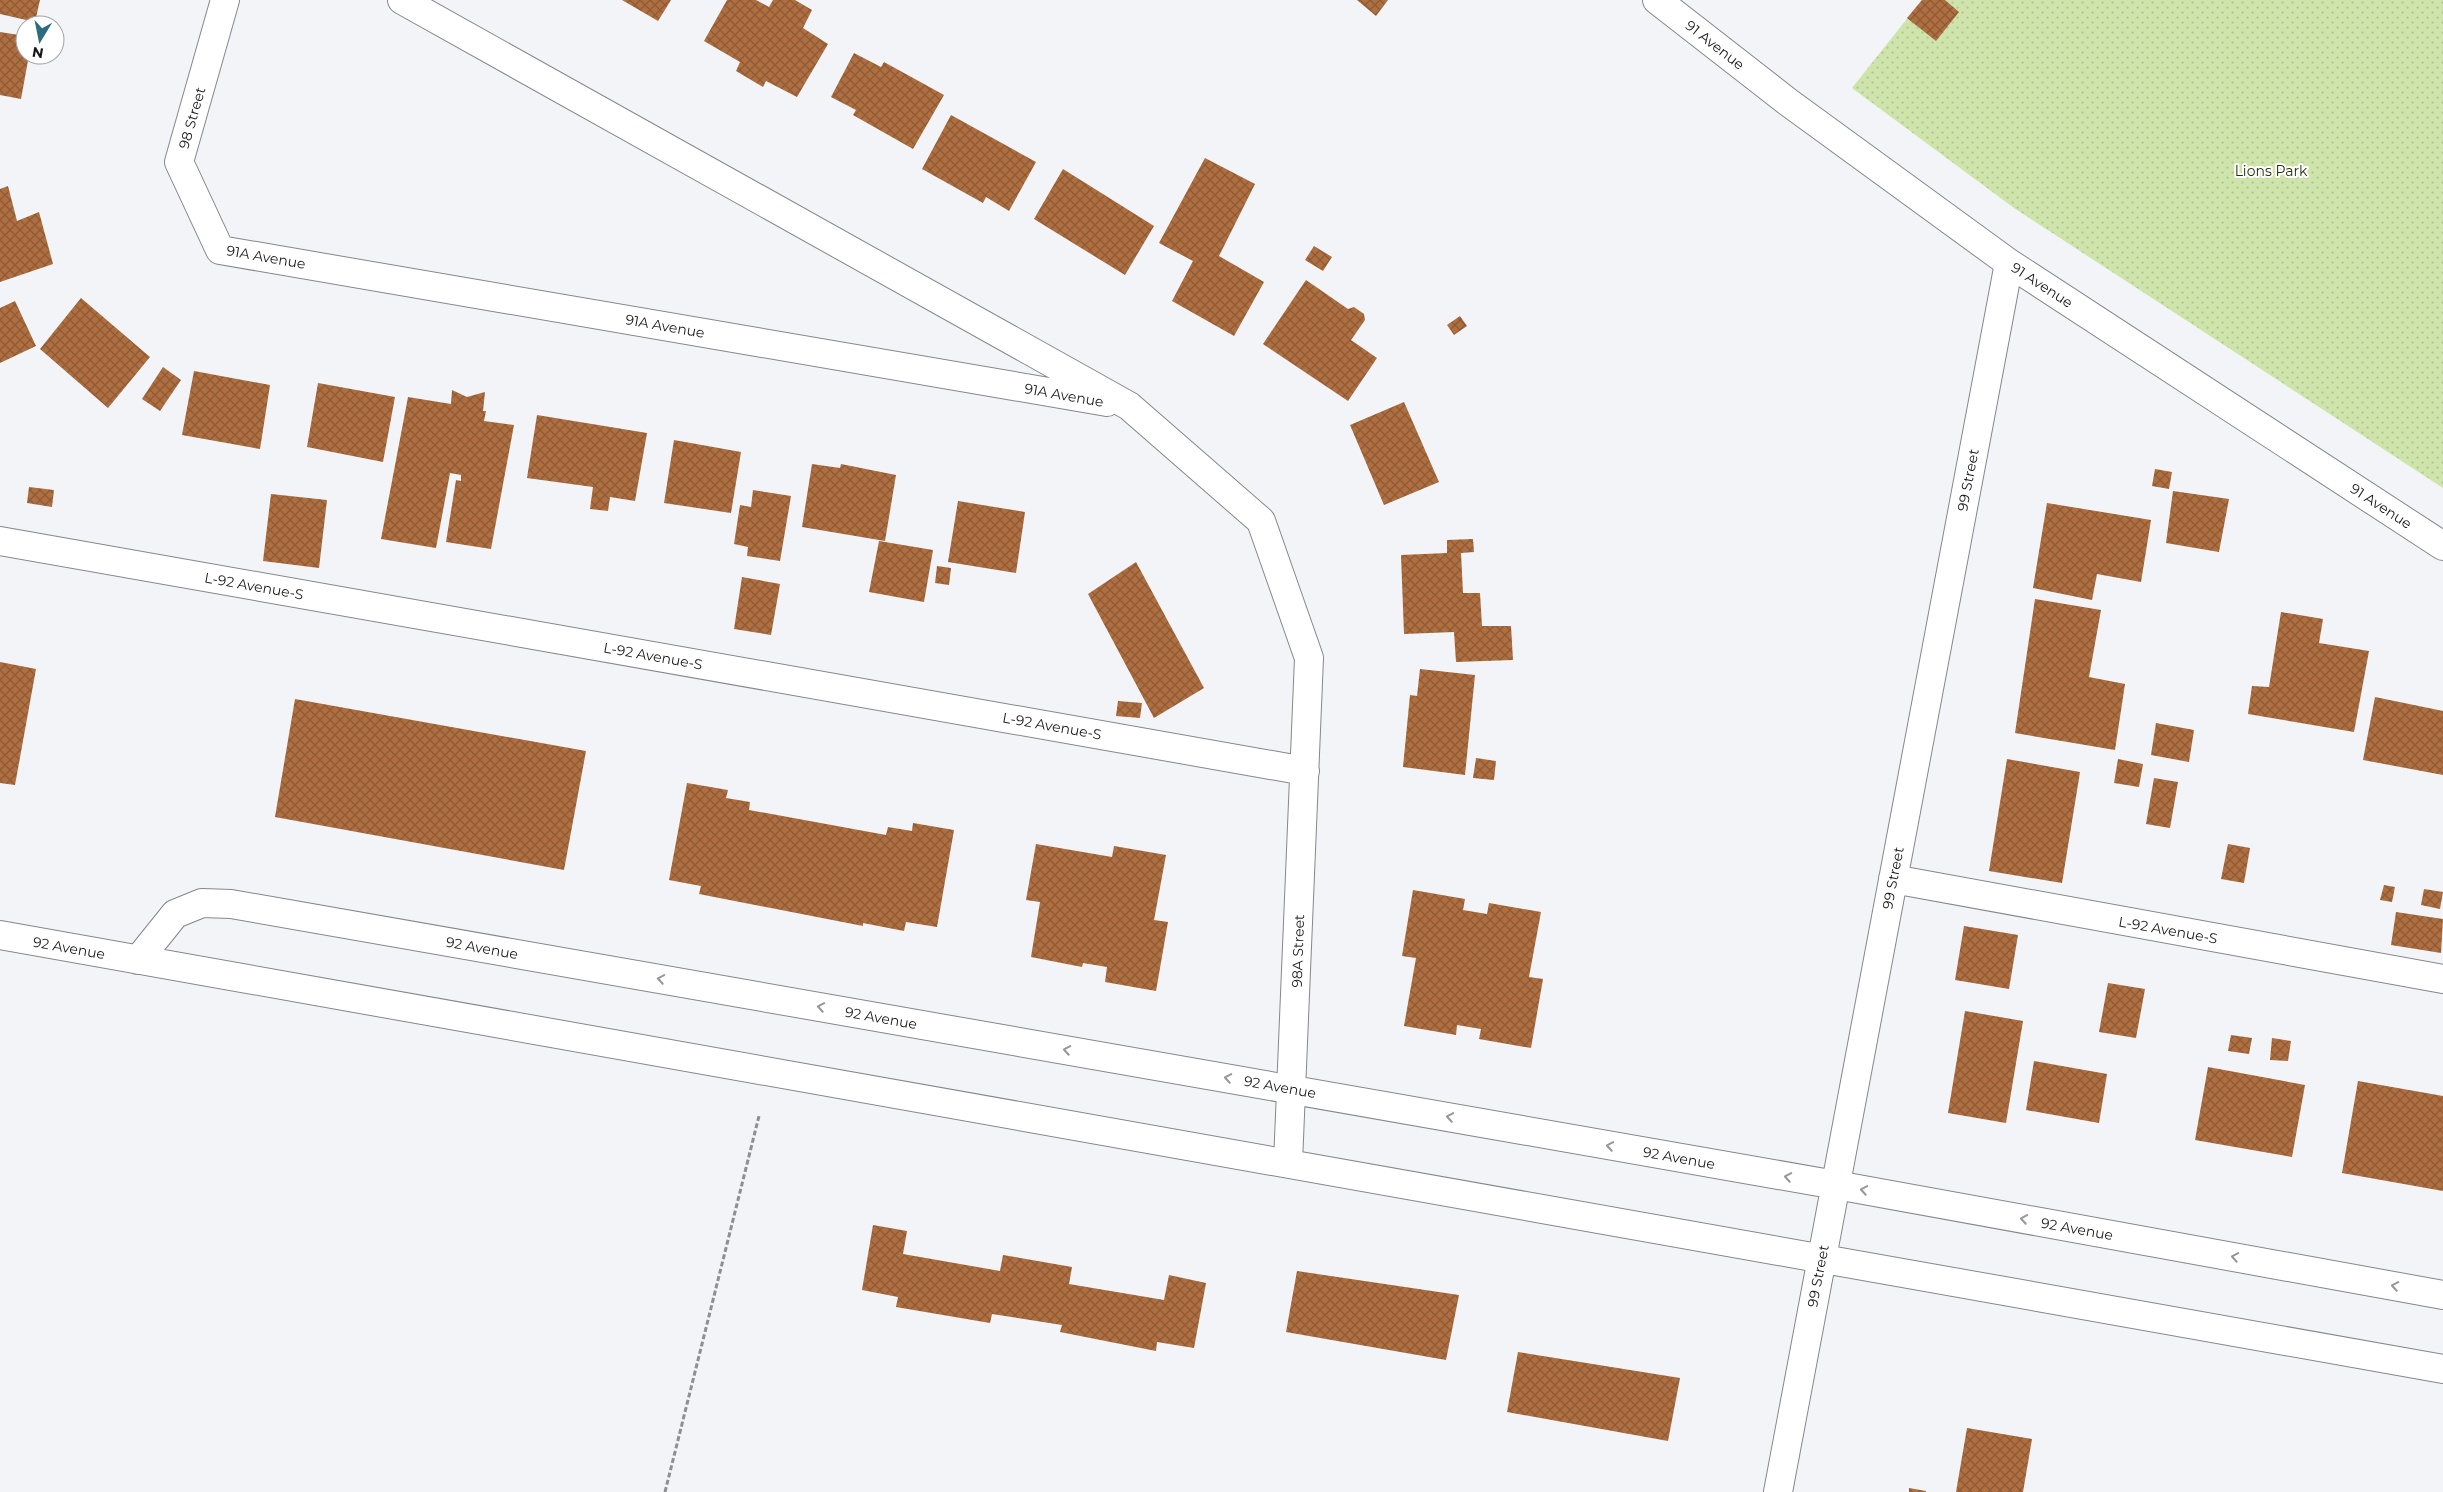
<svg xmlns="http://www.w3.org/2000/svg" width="2443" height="1492" font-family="Montserrat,sans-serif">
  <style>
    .park { fill: url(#park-dots) }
    .building { fill: url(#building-cross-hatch) }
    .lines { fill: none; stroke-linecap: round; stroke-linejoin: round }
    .minor-casing { stroke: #85878a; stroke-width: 30 }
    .path { stroke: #8d8f91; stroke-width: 3; stroke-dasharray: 5 2.5; stroke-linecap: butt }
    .minor { stroke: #fff; stroke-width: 28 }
    .oneway { stroke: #969797 }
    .labels { text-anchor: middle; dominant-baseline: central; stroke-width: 4; stroke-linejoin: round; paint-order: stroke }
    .street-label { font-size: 14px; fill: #161718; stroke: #fff }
    .park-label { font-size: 14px; fill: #273112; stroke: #fff }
  </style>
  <defs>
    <pattern id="park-dots" width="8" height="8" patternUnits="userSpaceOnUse" patternTransform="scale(1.25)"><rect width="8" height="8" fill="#cee4ab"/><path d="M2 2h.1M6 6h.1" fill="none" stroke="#b0c392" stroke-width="1.8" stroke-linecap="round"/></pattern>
    <pattern id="building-cross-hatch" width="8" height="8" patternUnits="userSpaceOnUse" patternTransform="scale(1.25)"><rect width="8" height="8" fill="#af6f40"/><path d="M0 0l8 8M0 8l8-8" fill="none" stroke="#8d5a35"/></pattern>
  </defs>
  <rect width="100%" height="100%" fill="#f2f4f7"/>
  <!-- park -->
  <path class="park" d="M 1922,0 L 2443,0 L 2443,488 L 2014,208 L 1852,88 Z"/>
  <!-- building -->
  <path class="building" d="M 0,0 L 40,0 L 35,22 L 0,14 Z
    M 622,0 L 671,0 L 658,21 Z
    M 727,0 L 756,0 L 769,7 L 773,0 L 795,0 L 812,10 L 803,28 L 828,44 L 797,97 L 766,81 L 763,87 L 736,71 L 740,62 L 704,41 Z
    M 1357,0 L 1388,0 L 1376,16 Z
    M 1922,0 L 1945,0 L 1959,12 L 1936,41 L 1907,18 Z
    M 0,32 L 25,36 L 25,55 L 29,55 L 21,99 L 0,95 Z
    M 854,53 L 881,67 L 884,62 L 944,95 L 913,149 L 853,115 L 856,110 L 831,97 Z
    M 951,115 L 1036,162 L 1009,211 L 986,197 L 983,203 L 922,169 Z
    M 1205,158 L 1255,184 L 1219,256 L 1264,282 L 1234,336 L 1172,301 L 1193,261 L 1159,243 Z
    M 1063,169 L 1154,226 L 1125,275 L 1034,219 Z
    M 8,186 L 17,221 L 39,212 L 53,264 L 0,282 L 0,189 Z
    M 1314,246 L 1332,257 L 1323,271 L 1305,260 Z
    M 1306,280 L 1348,309 L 1354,307 L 1364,314 L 1365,320 L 1351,340 L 1377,358 L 1348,401 L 1263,344 Z
    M 81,298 L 150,357 L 108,408 L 40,349 Z
    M 15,301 L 36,346 L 0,363 L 0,308 Z
    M 1460,316 L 1467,326 L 1454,335 L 1447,325 Z
    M 163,367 L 181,380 L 160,411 L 142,399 Z
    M 194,371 L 270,385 L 260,449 L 182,435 Z
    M 318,383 L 395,397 L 383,462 L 307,447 Z
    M 452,390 L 467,397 L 485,392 L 483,411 L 486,411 L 484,421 L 514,425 L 491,549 L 446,542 L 456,480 L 461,481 L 461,475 L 450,473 L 436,548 L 381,539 L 408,397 L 451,404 Z
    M 1404,402 L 1439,482 L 1384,505 L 1350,425 Z
    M 537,415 L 647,433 L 635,501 L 610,497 L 608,511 L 590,509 L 593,487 L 527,478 Z
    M 674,440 L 741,452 L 731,513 L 664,503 Z
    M 812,464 L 840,468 L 841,464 L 896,475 L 885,541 L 802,527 Z
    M 2155,469 L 2172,472 L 2169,489 L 2152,486 Z
    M 29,487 L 54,490 L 52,507 L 27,503 Z
    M 753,490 L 791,496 L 780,561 L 747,556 L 748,547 L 734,544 L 740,505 L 751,507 Z
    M 2173,491 L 2229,499 L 2219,552 L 2166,543 Z
    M 271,494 L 327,500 L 319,568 L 263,561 Z
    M 958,501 L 1025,512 L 1016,573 L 948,562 Z
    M 2047,503 L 2151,520 L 2141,582 L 2097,574 L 2092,600 L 2033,588 Z
    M 1473,539 L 1474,552 L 1461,553 L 1463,593 L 1480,593 L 1482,626 L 1511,626 L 1513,660 L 1456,662 L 1454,632 L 1404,634 L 1401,555 L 1447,553 L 1447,540 Z
    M 879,541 L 933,550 L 924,602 L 869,592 Z
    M 1136,562 L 1204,688 L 1154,718 L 1088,594 Z
    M 937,566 L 951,568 L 949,585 L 935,583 Z
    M 742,577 L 780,584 L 771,635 L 734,629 Z
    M 2035,599 L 2101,610 L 2089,677 L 2125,684 L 2115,750 L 2015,733 Z
    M 2281,612 L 2323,619 L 2319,643 L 2369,651 L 2354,732 L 2248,714 L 2252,686 L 2269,687 Z
    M 0,662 L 36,669 L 15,785 L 0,783 Z
    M 1420,669 L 1475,675 L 1465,775 L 1403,767 L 1410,695 L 1417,696 Z
    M 2375,697 L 2443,711 L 2443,775 L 2363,760 Z
    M 295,699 L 586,751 L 564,870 L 275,817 Z
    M 1118,701 L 1142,703 L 1140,718 L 1116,716 Z
    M 2156,723 L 2194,730 L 2189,762 L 2151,755 Z
    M 1476,758 L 1496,761 L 1494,780 L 1473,778 Z
    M 2007,759 L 2080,772 L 2062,883 L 1989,871 Z
    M 2118,759 L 2143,764 L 2139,787 L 2114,783 Z
    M 2154,778 L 2178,782 L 2170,828 L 2146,824 Z
    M 687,783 L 728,790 L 726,798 L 750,802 L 749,810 L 886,835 L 888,827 L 912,831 L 913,823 L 954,830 L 937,927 L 906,922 L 904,931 L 863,923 L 863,926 L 699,894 L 701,886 L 669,880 Z
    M 1036,844 L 1112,857 L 1114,846 L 1166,855 L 1154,920 L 1168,922 L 1156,991 L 1105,982 L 1107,967 L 1083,963 L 1082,967 L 1031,957 L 1040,902 L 1026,900 Z
    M 2228,844 L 2250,848 L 2244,883 L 2221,879 Z
    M 2384,885 L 2395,887 L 2392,902 L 2380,900 Z
    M 2424,889 L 2443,892 L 2440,909 L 2421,905 Z
    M 1413,890 L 1465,899 L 1463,910 L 1487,914 L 1489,903 L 1541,912 L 1529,977 L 1543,979 L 1531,1048 L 1479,1039 L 1481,1029 L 1457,1025 L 1456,1035 L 1404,1026 L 1416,958 L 1402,956 Z
    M 2396,912 L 2443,919 L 2441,953 L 2391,945 Z
    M 1964,926 L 2018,935 L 2009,989 L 1955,980 Z
    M 2108,983 L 2145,989 L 2136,1038 L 2099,1032 Z
    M 1965,1011 L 2023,1021 L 2006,1123 L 1948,1113 Z
    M 2231,1035 L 2252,1038 L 2249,1054 L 2228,1051 Z
    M 2272,1038 L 2291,1041 L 2288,1061 L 2270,1060 Z
    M 2034,1061 L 2107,1074 L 2099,1123 L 2026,1110 Z
    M 2208,1067 L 2305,1085 L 2292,1157 L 2195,1140 Z
    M 2358,1081 L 2443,1096 L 2443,1191 L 2342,1173 Z
    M 873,1225 L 907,1231 L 903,1254 L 1000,1271 L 1003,1255 L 1072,1267 L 1069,1284 L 1164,1300 L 1169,1275 L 1206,1283 L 1194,1348 L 1157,1342 L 1156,1351 L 1060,1332 L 1062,1325 L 992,1314 L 990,1323 L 896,1307 L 898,1297 L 862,1290 Z
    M 1297,1271 L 1459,1295 L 1446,1360 L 1286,1332 Z
    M 1518,1352 L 1680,1378 L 1668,1441 L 1507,1412 Z
    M 1967,1428 L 2032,1439 L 2023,1492 L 1956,1492 Z
    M 1909,1488 L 1926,1491 L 1926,1492 L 1909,1492 Z"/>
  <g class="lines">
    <defs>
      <path id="minor" d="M 225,0 L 179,162 L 220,250 L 1107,402
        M 402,0 L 1129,406 L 1261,521 L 1309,658 L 1288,1163
        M 1657,0 L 1788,102 L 2009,263 L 2443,546
        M 0,541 L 1305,771
        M 1893,879 L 2443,979
        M 0,935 L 2443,1369
        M 138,960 L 175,914 L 202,903 L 231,904 L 1836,1185 L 2443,1295
        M 1778,1492 L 2009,263"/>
    </defs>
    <!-- minor casing -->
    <use href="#minor" class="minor-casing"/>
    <!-- path -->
    <path class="path" d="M 665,1492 L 759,1116"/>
    <!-- minor -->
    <use href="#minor" class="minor"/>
  </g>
  <!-- one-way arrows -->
  <defs><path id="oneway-chevron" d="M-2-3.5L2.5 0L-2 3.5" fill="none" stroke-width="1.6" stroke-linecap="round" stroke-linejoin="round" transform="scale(1.25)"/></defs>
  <g class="oneway">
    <use href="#oneway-chevron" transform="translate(661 979) rotate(-170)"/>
    <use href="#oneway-chevron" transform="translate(821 1007) rotate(-170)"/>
    <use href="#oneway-chevron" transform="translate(1067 1050) rotate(-170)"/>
    <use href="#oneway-chevron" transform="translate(1228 1078) rotate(-170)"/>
    <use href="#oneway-chevron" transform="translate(1450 1117) rotate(-170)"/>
    <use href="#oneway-chevron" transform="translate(1610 1146) rotate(-170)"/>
    <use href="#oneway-chevron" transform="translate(1788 1177) rotate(-170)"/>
    <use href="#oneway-chevron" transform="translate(1864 1190) rotate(-170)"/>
    <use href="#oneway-chevron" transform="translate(2024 1219) rotate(-170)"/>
    <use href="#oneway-chevron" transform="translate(2235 1257) rotate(-170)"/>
    <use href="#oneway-chevron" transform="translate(2395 1286) rotate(-170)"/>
  </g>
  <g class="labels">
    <!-- street labels -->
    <g class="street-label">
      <text transform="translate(1715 45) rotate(38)">91 Avenue</text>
      <text transform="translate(192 118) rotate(-74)">98 Street</text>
      <text transform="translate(266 257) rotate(10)">91A Avenue</text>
      <text transform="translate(2042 285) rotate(33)">91 Avenue</text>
      <text transform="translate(665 326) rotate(10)">91A Avenue</text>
      <text transform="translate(1064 395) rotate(10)">91A Avenue</text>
      <text transform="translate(1968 480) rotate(-79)">99 Street</text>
      <text transform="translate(2381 506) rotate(33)">91 Avenue</text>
      <text transform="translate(254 586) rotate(10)">L-92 Avenue-S</text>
      <text transform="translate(653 656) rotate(10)">L-92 Avenue-S</text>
      <text transform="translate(1052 726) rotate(10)">L-92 Avenue-S</text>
      <text transform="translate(1893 878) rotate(-79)">99 Street</text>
      <text transform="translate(2168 930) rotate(10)">L-92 Avenue-S</text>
      <text transform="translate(69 948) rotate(10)">92 Avenue</text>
      <text transform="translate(482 948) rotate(10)">92 Avenue</text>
      <text transform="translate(1298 951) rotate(-88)">98A Street</text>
      <text transform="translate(881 1018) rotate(10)">92 Avenue</text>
      <text transform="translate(1280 1087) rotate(10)">92 Avenue</text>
      <text transform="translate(1679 1158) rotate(10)">92 Avenue</text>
      <text transform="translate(2077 1229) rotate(10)">92 Avenue</text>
      <text transform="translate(1818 1276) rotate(-79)">99 Street</text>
    </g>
    <!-- park labels -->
    <g class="park-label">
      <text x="2271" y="171">Lions Park</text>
    </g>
  </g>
  <!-- north arrow -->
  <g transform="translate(40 40) rotate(190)"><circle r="24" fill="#ffffff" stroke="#a2a2a3"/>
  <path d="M0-4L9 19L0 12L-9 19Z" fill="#2c6b80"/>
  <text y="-8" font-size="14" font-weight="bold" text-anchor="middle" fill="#161718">N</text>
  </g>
</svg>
